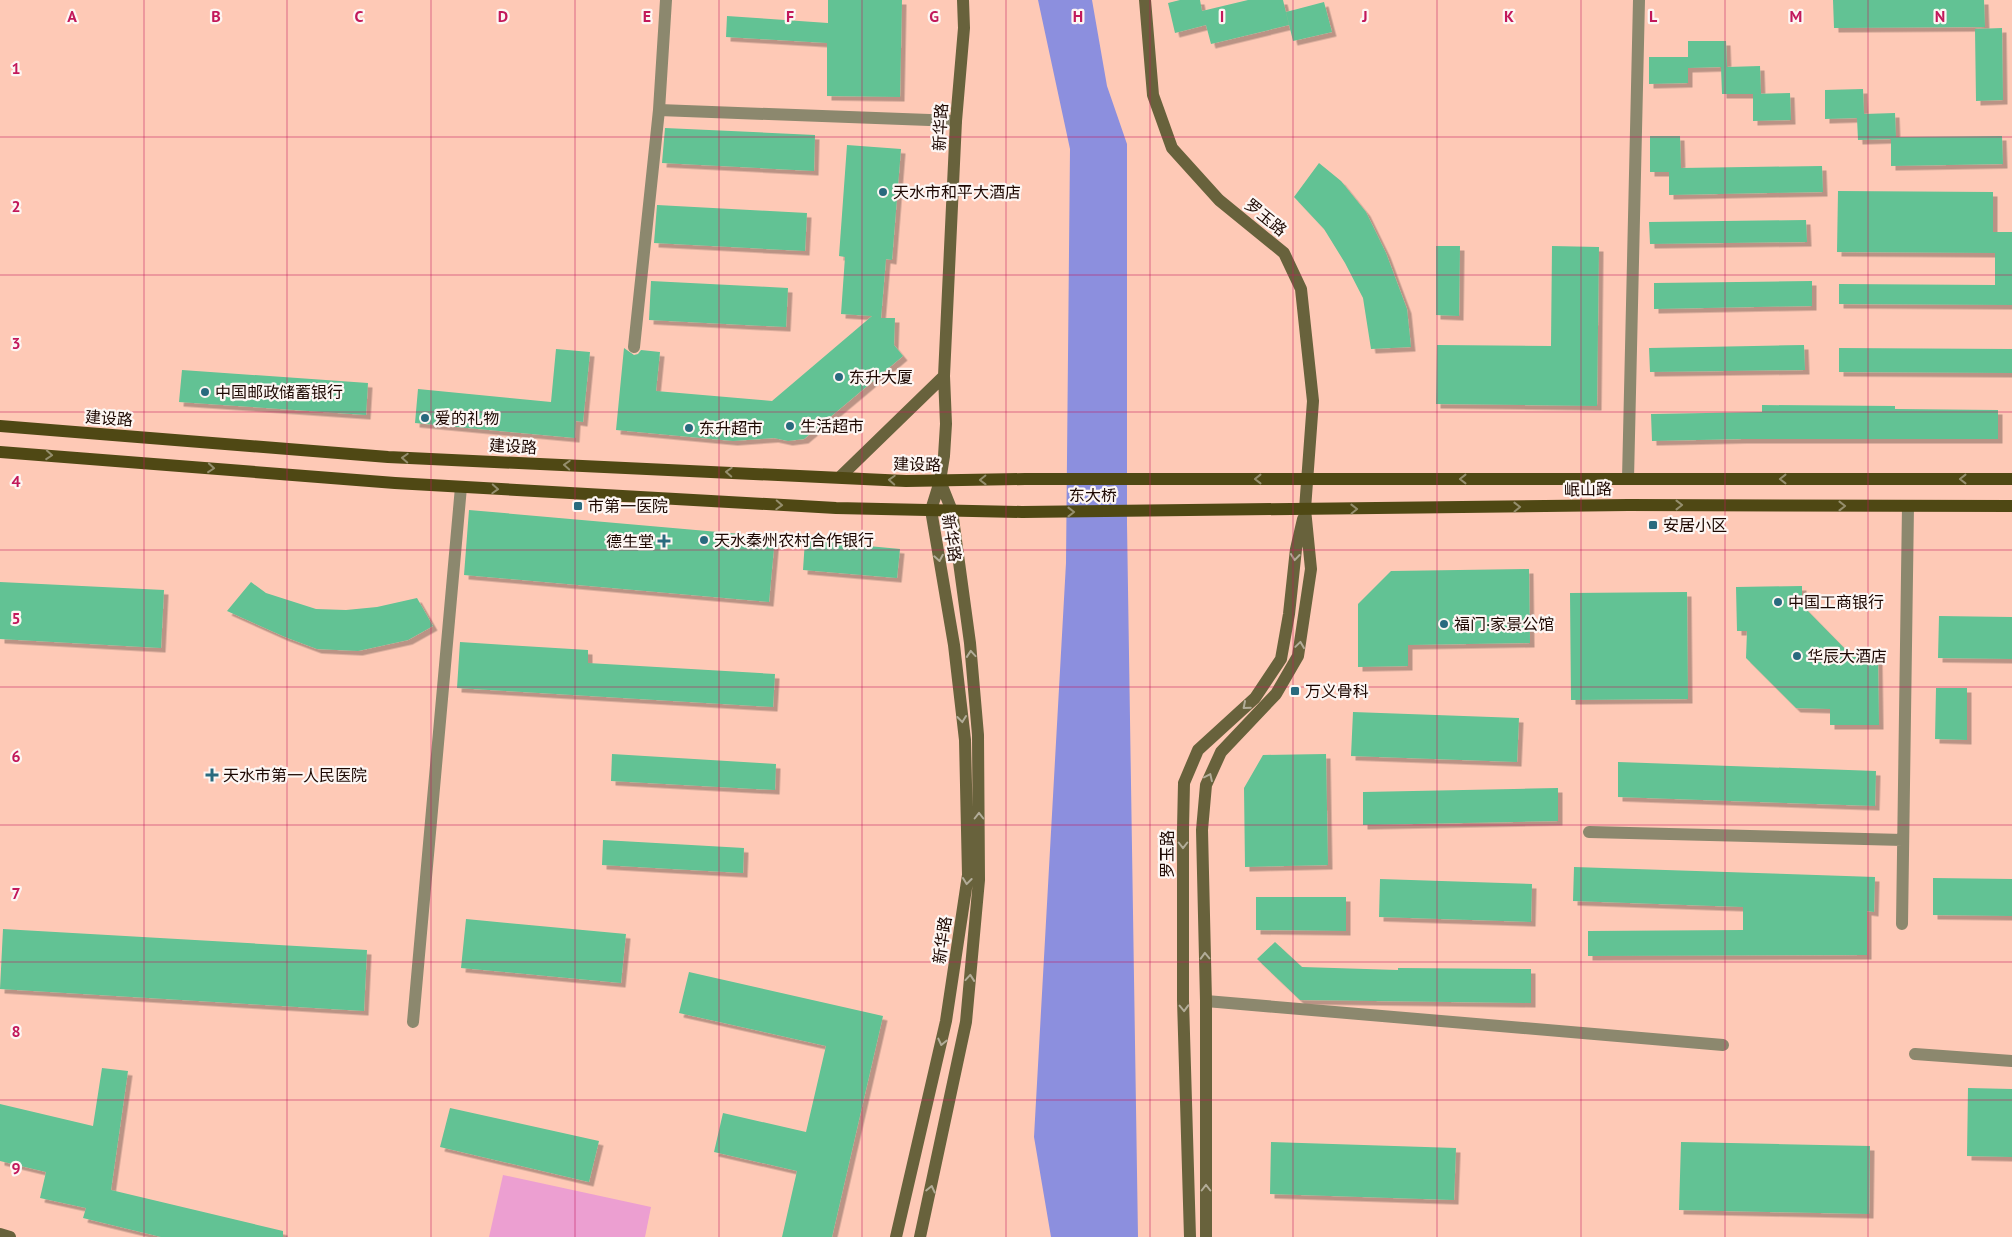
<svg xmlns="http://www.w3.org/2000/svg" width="2012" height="1237" font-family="'PT Sans','Noto Sans SC',sans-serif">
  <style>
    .green { fill: #ec9fd1 }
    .water { fill: #8c8fde }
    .building { fill: #62c294; filter: url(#shadow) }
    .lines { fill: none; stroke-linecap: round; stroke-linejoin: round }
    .street { stroke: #8c886e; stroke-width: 12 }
    .secondary { stroke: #68623c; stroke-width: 12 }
    .primary { stroke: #4f4814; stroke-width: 12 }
    .oneway { stroke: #958e6d }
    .oneway2 { stroke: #b2ac98 }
    .grid { fill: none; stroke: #c2185b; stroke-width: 1; stroke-opacity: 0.55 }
    .poi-dot { fill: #296a7e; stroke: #fdf6f3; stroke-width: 2 }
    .labels { text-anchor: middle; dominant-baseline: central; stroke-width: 4.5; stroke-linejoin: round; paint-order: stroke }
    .street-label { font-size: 16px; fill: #1d0802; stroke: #fdf6f3 }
    .poi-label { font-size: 16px; fill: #1d0802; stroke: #fdf6f3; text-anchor: start }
    .grid-label { font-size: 16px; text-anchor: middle; font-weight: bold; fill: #c2185b; stroke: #fdf6f3; stroke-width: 4.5; stroke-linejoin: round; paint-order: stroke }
  </style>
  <defs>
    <filter id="shadow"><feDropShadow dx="4.5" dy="4.5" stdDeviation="0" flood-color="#0004"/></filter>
  </defs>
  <rect width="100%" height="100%" fill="#fec9b6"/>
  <!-- green -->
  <path class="green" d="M 503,1175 L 651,1207 L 645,1237 L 489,1237 Z"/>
  <!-- water -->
  <path class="water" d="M 1038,0 L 1092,0 L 1107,86 L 1127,144 L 1127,524 L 1138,1237 L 1051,1237 L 1034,1137 L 1066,563 L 1070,149 Z"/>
  <!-- building -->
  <path class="building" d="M 828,0 L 902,0 L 900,97 L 827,96 L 827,43 L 726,37 L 727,16 L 828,23 Z
    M 1180,0 L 1200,0 L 1202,11 L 1248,0 L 1283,0 L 1289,25 L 1211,44 L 1206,25 L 1175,33 L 1168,3 Z
    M 1833,0 L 1984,0 L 1985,27 L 1834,28 Z
    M 1324,2 L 1332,32 L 1293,41 L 1286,12 Z
    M 2002,28 L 2003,100 L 1976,101 L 1975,29 Z
    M 1688,41 L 1726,41 L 1727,67 L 1760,66 L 1761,94 L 1722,94 L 1721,67 L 1688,68 Z
    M 1649,57 L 1688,57 L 1688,83 L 1649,84 Z
    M 1863,89 L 1864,114 L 1895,113 L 1896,137 L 2002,136 L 2003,164 L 1891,166 L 1891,139 L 1858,140 L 1857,118 L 1825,119 L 1825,90 Z
    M 1790,93 L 1791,120 L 1753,121 L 1753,94 Z
    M 665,128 L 815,135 L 814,171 L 662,163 Z
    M 1650,136 L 1680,136 L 1681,168 L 1822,166 L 1823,192 L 1669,195 L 1669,172 L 1650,172 Z
    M 847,145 L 901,149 L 892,260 L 886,259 L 881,318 L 895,318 L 894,345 L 903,356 L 804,439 L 788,441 L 774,438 L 733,441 L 616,430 L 624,348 L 634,355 L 638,354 L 641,350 L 660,352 L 656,391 L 772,401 L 872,316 L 841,314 L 845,257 L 839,256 Z
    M 1319,163 L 1341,181 L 1366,212 L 1386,253 L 1407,309 L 1411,347 L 1371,349 L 1363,298 L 1345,263 L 1324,229 L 1294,197 Z
    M 1838,191 L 1993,192 L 1993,232 L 2012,232 L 2012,305 L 1839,304 L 1839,284 L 1995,285 L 1995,253 L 1837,252 Z
    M 657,205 L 807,213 L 805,251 L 654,243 Z
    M 1806,220 L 1807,242 L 1650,244 L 1649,222 Z
    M 1436,246 L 1460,246 L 1459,316 L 1436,315 Z
    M 1552,246 L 1599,247 L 1597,406 L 1436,404 L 1437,345 L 1551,346 Z
    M 651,281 L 788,288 L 786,327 L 649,320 Z
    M 1812,281 L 1812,306 L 1654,309 L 1654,283 Z
    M 1804,345 L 1805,370 L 1650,372 L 1649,348 Z
    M 1839,348 L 2012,349 L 2012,373 L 1839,372 Z
    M 556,349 L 590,352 L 583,422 L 576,421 L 575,438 L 415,423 L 418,389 L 551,402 Z
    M 182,370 L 368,383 L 366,415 L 179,402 Z
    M 1762,405 L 1895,406 L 1895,409 L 1998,410 L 1998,439 L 1742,439 L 1652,441 L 1651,414 L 1762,412 Z
    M 469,510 L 775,537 L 769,602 L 464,575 Z
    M 805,540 L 900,549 L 897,578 L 803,570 Z
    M 1529,569 L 1530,643 L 1408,645 L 1408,666 L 1358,667 L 1358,604 L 1391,571 Z
    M 0,582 L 164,590 L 161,648 L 0,639 Z
    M 251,582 L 266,593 L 316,609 L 346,610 L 377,607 L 417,598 L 433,626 L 408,640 L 358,651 L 317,649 L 285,637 L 227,611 Z
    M 1802,586 L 1802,605 L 1853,657 L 1878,657 L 1879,725 L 1830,725 L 1830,709 L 1796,708 L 1746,658 L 1747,631 L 1737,631 L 1736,587 Z
    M 1687,592 L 1688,699 L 1571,700 L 1570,593 Z
    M 1939,616 L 2012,617 L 2012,659 L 1938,658 Z
    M 460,642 L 588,650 L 588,663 L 775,674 L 773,707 L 457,688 Z
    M 1936,688 L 1967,688 L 1967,740 L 1935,739 Z
    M 1353,712 L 1519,718 L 1517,762 L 1351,756 Z
    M 612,754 L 776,764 L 775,790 L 611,781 Z
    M 1326,754 L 1328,865 L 1245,867 L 1244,788 L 1263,755 Z
    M 1618,762 L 1876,771 L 1875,806 L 1618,797 Z
    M 1558,788 L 1558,821 L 1363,825 L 1363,792 Z
    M 603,840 L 744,848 L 743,873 L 602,865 Z
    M 1574,867 L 1875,877 L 1874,912 L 1867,911 L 1867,955 L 1588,956 L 1588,931 L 1743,930 L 1743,907 L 1573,901 Z
    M 1933,878 L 2012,879 L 2012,916 L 1933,915 Z
    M 1380,879 L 1532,884 L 1531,922 L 1379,917 Z
    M 1256,897 L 1346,897 L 1346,931 L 1256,930 Z
    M 466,919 L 626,934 L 621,983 L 461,968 Z
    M 3,929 L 367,950 L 364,1011 L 0,989 Z
    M 1275,942 L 1302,967 L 1398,970 L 1398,968 L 1531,969 L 1531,1003 L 1300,1000 L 1257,959 Z
    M 689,972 L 883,1016 L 832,1237 L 782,1237 L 797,1171 L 714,1152 L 723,1113 L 806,1132 L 826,1046 L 679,1013 Z
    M 102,1068 L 128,1071 L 111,1190 L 283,1231 L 283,1237 L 161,1237 L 83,1218 L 86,1208 L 40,1198 L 46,1172 L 0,1161 L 0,1104 L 93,1126 Z
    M 1968,1088 L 2012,1089 L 2012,1157 L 1967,1156 Z
    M 450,1108 L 599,1141 L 589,1182 L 440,1147 Z
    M 1271,1142 L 1456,1148 L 1454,1200 L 1270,1194 Z
    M 1681,1142 L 1870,1146 L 1869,1214 L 1679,1210 Z"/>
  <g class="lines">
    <!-- street -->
    <path class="street" d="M 666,0 L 659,110 L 956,121
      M 634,347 L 659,110
      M 1628,479 L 1639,0
      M 1589,832 L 1903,840
      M 1902,924 L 1908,506
      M 1206,1001 L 1723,1045
      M 413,1022 L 461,487
      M 1915,1054 L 2012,1061"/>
    <!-- secondary -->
    <path class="secondary" d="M 1145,0 L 1153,95 L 1172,148 L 1219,200 L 1284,253 L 1301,289 L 1313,401 L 1305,509 L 1311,569 L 1298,656 L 1276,694 L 1221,752 L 1206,785 L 1202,830 L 1206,1001 L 1206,1237
      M 840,477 L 944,376
      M 0,1234 L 10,1237
      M 896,1237 L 946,1021 L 968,875 L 965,740 L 954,645 L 931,510 L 940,481 L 944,456 L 946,424 L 944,376 L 956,121 L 964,28 L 963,0
      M 920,1237 L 966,1022 L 979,880 L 978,735 L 970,643 L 952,511 L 940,481
      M 1190,1237 L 1183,1000 L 1183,829 L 1184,783 L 1198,750 L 1255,698 L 1281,659 L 1289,614 L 1296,549 L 1303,519"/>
    <!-- primary -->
    <path class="primary" d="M 0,426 L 388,457 L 906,481 L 1025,479 L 2012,479
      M 0,452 L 395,483 L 836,508 L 1022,512 L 1628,505 L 2012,506"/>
  </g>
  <!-- one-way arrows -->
  <defs><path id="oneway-chevron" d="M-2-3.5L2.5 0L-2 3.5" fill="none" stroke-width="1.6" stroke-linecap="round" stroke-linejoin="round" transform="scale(1.25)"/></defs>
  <g class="oneway">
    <use href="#oneway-chevron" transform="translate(49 455) rotate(4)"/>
    <use href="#oneway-chevron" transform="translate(405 458) rotate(-177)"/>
    <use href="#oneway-chevron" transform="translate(567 465) rotate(-177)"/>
    <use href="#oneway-chevron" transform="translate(211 468) rotate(5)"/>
    <use href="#oneway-chevron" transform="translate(729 472) rotate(-177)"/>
    <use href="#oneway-chevron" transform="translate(1258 479) rotate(180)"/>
    <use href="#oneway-chevron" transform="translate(1463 479) rotate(-180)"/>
    <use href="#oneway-chevron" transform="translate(1783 479) rotate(-180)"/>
    <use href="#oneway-chevron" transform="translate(1963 479) rotate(-180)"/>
    <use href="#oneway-chevron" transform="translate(892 480) rotate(-177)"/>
    <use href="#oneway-chevron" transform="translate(983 480) rotate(179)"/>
    <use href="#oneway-chevron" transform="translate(495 489) rotate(3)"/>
    <use href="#oneway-chevron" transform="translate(779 505) rotate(3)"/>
    <use href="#oneway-chevron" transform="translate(1679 505)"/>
    <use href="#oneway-chevron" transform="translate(1842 506)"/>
    <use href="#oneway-chevron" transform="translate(1517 507) rotate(-1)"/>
    <use href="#oneway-chevron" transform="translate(1354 509) rotate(-1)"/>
    <use href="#oneway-chevron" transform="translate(1071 512)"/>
  </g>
  <g class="oneway2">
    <use href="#oneway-chevron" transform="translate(1295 557) rotate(96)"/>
    <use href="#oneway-chevron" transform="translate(939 558) rotate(80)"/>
    <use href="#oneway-chevron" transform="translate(1300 645) rotate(-82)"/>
    <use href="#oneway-chevron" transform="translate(971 654) rotate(-95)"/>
    <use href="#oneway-chevron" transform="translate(1246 706) rotate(139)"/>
    <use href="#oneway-chevron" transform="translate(962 719) rotate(83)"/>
    <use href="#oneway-chevron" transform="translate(1209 777) rotate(-65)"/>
    <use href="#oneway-chevron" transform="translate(979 816) rotate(-90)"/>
    <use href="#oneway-chevron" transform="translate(1183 845) rotate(90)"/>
    <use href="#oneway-chevron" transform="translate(967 881) rotate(97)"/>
    <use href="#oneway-chevron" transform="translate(1205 956) rotate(-92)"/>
    <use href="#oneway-chevron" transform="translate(970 978) rotate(-85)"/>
    <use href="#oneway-chevron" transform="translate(1184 1008) rotate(88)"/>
    <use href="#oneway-chevron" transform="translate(942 1042) rotate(103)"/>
    <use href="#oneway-chevron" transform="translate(1206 1188) rotate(-90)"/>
    <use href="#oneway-chevron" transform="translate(931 1189) rotate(-77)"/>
  </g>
  <!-- grid -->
  <path class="grid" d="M 144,0 L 144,1237M 287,0 L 287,1237M 431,0 L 431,1237M 575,0 L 575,1237M 719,0 L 719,1237M 862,0 L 862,1237M 1006,0 L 1006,1237M 1150,0 L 1150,1237M 1293,0 L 1293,1237M 1437,0 L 1437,1237M 1581,0 L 1581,1237M 1725,0 L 1725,1237M 1868,0 L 1868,1237M 0,137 L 2012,137M 0,275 L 2012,275M 0,412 L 2012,412M 0,550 L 2012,550M 0,687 L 2012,687M 0,825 L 2012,825M 0,962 L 2012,962M 0,1100 L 2012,1100"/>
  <!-- markers -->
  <g class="poi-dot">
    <circle cx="883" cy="192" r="5"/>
    <circle cx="839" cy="377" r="5"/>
    <circle cx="205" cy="392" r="5"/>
    <circle cx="425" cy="418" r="5"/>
    <circle cx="790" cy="426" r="5"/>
    <circle cx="689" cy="428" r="5"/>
    <rect x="573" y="501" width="10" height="10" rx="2.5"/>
    <rect x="1648" y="520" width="10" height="10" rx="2.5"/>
    <circle cx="704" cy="540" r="5"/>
    <path d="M661.5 533.5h5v5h5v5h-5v5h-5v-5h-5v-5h5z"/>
    <circle cx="1778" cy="602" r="5"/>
    <circle cx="1444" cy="624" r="5"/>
    <circle cx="1797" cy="656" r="5"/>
    <rect x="1290" y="686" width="10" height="10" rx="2.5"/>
    <path d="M209.5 767.5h5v5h5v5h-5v5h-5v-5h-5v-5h5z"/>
  </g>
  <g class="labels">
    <!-- street labels -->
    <g class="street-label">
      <text transform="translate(940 127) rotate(-87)">新华路</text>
      <text transform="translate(1266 217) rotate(39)">罗玉路</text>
      <text transform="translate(109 418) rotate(4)">建设路</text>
      <text transform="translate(513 446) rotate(3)">建设路</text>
      <text transform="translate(917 464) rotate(1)">建设路</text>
      <text transform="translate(1588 489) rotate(-1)">岷山路</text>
      <text x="1093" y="495">东大桥</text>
      <text transform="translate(952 538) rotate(81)">新华路</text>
      <text transform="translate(1167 854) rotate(-90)">罗玉路</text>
      <text transform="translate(942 940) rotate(-82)">新华路</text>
    </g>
    <!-- poi labels -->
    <g class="poi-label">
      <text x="893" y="192">天水市和平大酒店</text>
      <text x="849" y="377">东升大厦</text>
      <text x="215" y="392">中国邮政储蓄银行</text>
      <text x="435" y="418">爱的礼物</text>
      <text x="800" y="426">生活超市</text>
      <text x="699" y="428">东升超市</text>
      <text x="588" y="506">市第一医院</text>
      <text x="1663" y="525">安居小区</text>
      <text x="714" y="540">天水秦州农村合作银行</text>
      <text x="654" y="541" text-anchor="end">德生堂</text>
      <text x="1788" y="602">中国工商银行</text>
      <text x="1454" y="624">福门·家景公馆</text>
      <text x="1807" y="656">华辰大酒店</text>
      <text x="1305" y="691">万义骨科</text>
      <text x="223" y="775">天水市第一人民医院</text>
    </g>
  </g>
  <g class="grid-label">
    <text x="72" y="22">A</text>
    <text x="216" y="22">B</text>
    <text x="359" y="22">C</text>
    <text x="503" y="22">D</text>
    <text x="647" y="22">E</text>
    <text x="790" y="22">F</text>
    <text x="934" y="22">G</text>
    <text x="1078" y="22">H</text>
    <text x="1222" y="22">I</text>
    <text x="1365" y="22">J</text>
    <text x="1509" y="22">K</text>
    <text x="1653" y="22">L</text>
    <text x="1796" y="22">M</text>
    <text x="1940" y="22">N</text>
    <text x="16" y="74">1</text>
    <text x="16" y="212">2</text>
    <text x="16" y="349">3</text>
    <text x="16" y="487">4</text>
    <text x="16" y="624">5</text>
    <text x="16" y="762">6</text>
    <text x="16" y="899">7</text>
    <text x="16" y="1037">8</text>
    <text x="16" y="1174">9</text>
  </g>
</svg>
